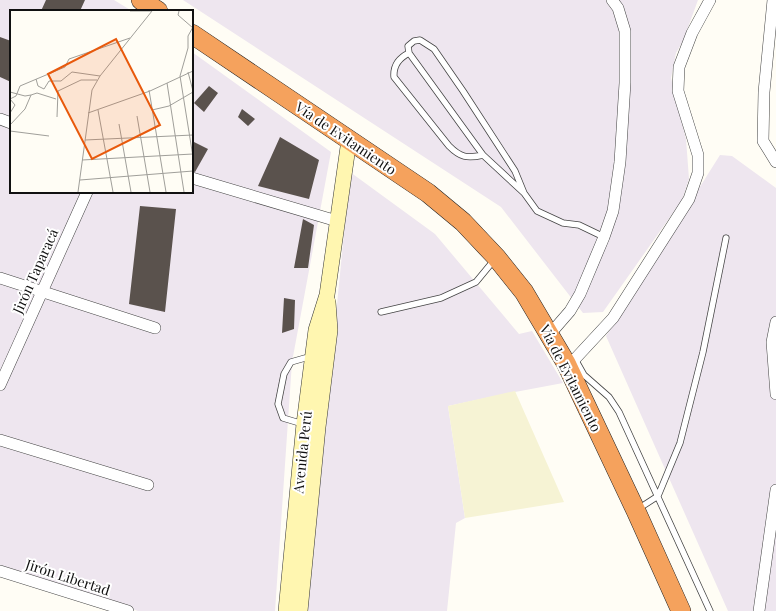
<svg xmlns="http://www.w3.org/2000/svg" width="776" height="611" font-family="'Playfair Display',serif">
  <style>
    .industrial { fill: #eee6ef }
    .farmland { fill: #f6f3d4 }
    .building { fill: #5a524d }
    .lines { fill: none; stroke-linecap: round; stroke-linejoin: round }
    .lane-casing { stroke: #444; stroke-width: 7 }
    .street-casing { stroke: #444; stroke-width: 12 }
    .secondary-casing { stroke: #333; stroke-width: 16 }
    .highway-casing { stroke: #222; stroke-width: 20 }
    .lane { stroke: #fff; stroke-width: 5.5 }
    .street { stroke: #fff; stroke-width: 11 }
    .secondary { stroke: #fff6b0; stroke-width: 15 }
    .highway { stroke: #f5a25d; stroke-width: 19 }
    .labels { text-anchor: middle; dominant-baseline: central; stroke-width: 4; stroke-linejoin: round; paint-order: stroke }
    .street-label { font-size: 14px; fill: #111; stroke: #fff }
    .inset-road { fill: none; stroke: #a09f9a; stroke-width: 1 }
    .view { fill: #e8590c; fill-opacity: 0.15; stroke: #e8590c; stroke-width: 2 }
    .inset-edge { fill: none; stroke: #111; stroke-width: 2 }
  </style>
  <rect width="100%" height="100%" fill="#fffdf5"/>
  <!-- industrial -->
  <path class="industrial" d="M 0,0 L 114,0 L 132,11 L 11,11 L 11,192 L 192,192 L 192,52 L 331,152 L 292,362 L 275,611 L 138,611 L 0,565 Z
    M 183,0 L 698,0 L 683,41 L 676,53 L 671,78 L 686,139 L 689,179 L 682,200 L 603,312 L 583,313 L 501,207 Z
    M 720,155 L 732,156 L 776,188 L 776,611 L 728,611 L 606,336 Z
    M 350,172 L 435,234 L 519,334 L 532,331 L 563,383 L 515,392 L 448,406 L 465,518 L 456,523 L 447,611 L 304,611 L 328,396 Z"/>
  <!-- farmland -->
  <path class="farmland" d="M 515,391 L 564,502 L 465,518 L 448,406 Z"/>
  <!-- building -->
  <path class="building" d="M 46,0 L 85,0 L 80,11 L 41,11 Z
    M 0,37 L 11,41 L 11,82 L 0,77 Z
    M 209,86 L 218,93 L 204,112 L 194,103 Z
    M 242,109 L 255,119 L 248,126 L 238,117 Z
    M 280,137 L 319,160 L 309,199 L 258,186 Z
    M 192,141 L 208,149 L 195,172 L 192,171 Z
    M 140,206 L 176,209 L 165,312 L 129,304 Z
    M 303,219 L 314,225 L 308,268 L 294,268 Z
    M 284,298 L 295,300 L 294,329 L 282,333 Z"/>
  <g class="lines">
    <defs>
      <path id="lane" d="M 409,53 C 399,58 393,65 394,77 L 449,146 C 460,157 467,159 483,155
        M 524,193 L 483,155 L 409,53 L 408,46 L 414,41 L 420,40 L 434,49 L 463,91 L 515,171 L 524,193 L 537,211 L 563,223 L 579,225 L 604,237
        M 381,312 L 441,298 L 476,282 L 495,259
        M 575,359 L 584,375 L 609,397 L 619,412 L 710,611
        M 303,424 L 283,418 L 278,404 L 284,374 L 291,362 L 305,358 L 312,359
        M 638,509 L 658,496 L 680,443 L 703,352 L 726,238"/>
      <path id="street" d="M 773,0 L 764,92 L 763,141 L 776,162
        M 0,119 L 11,123
        M 192,178 L 337,221
        M 0,278 L 155,328
        M 776,322 L 772,342 L 776,394
        M 550,334 L 570,311 L 580,294 L 604,237 L 613,211 L 620,162 L 625,83 L 625,31 L 618,8 L 612,0
        M 566,363 L 575,359 L 613,318 L 689,199 L 698,173 L 698,155 L 678,91 L 679,67 L 692,33 L 710,0
        M 0,385 L 87,192
        M 0,440 L 148,485
        M 0,571 L 128,611
        M 759,611 L 776,490"/>
      <path id="secondary" d="M 286,611 L 304,424 L 316,330 L 327,295 L 349,140
        M 300,611 L 318,427 L 330,330 L 328,302"/>
      <path id="highway" d="M 141,0 L 158,11
        M 192,34 L 428,193 L 463,222 L 496,257 L 524,292 L 566,363 L 636,511 L 681,611"/>
    </defs>
    <!-- lane casing -->
    <use href="#lane" class="lane-casing"/>
    <!-- street casing -->
    <use href="#street" class="street-casing"/>
    <!-- secondary casing -->
    <use href="#secondary" class="secondary-casing"/>
    <!-- highway casing -->
    <use href="#highway" class="highway-casing"/>
    <!-- lane -->
    <use href="#lane" class="lane"/>
    <!-- street -->
    <use href="#street" class="street"/>
    <!-- secondary -->
    <use href="#secondary" class="secondary"/>
    <!-- highway -->
    <use href="#highway" class="highway"/>
  </g>
  <g class="labels">
    <!-- street labels -->
    <g class="street-label">
      <text transform="translate(346 138) rotate(34)">Vía de Evitamiento</text>
      <text transform="translate(35 271) rotate(-66)">Jirón Taparacá</text>
      <text transform="translate(571 378) rotate(63)">Vía de Evitamiento</text>
      <text transform="translate(302 452) rotate(-84)">Avenida Perú</text>
      <text transform="translate(68 577) rotate(18)">Jirón Libertad</text>
    </g>
  </g>
  <!-- overview -->
  <g transform="translate(10 10)">
    <rect width="183" height="183" fill="#fffdf5"/>
    <path class="inset-road" d="M 120,1 L 142,1M 169,1 L 168,5 L 183,18M 183,17 L 178,26 L 178,38 L 170,66 L 183,147M 178,62 L 183,81M 26,69 L 28,76 L 34,79 L 39,71 L 51,71 L 62,62 L 90,66M 157,73 L 174,182M 139,80 L 156,182M 0,82 L 15,86 L 21,85M 0,89 L 6,86 L 10,76 L 55,57 L 59,49 L 120,28M 0,89 L 5,95 L 0,103M 88,100 L 103,182M 142,100 L 159,96 L 183,82M 78,103 L 140,81 L 183,61M 127,106 L 140,182M 47,107 L 48,81 L 71,70 L 87,70M 109,114 L 121,182M 0,115 L 15,99 L 21,85 L 27,83 L 46,89M 0,121 L 39,126M 75,130 L 183,125M 72,150 L 183,144M 70,170 L 183,161M 68,182 L 82,80 L 90,66 L 142,1"/>
    <path class="view" d="M 106,29 L 150,115 L 82,149 L 38,64 Z"/>
    <rect width="183" height="183" class="inset-edge"/>
  </g>
</svg>
